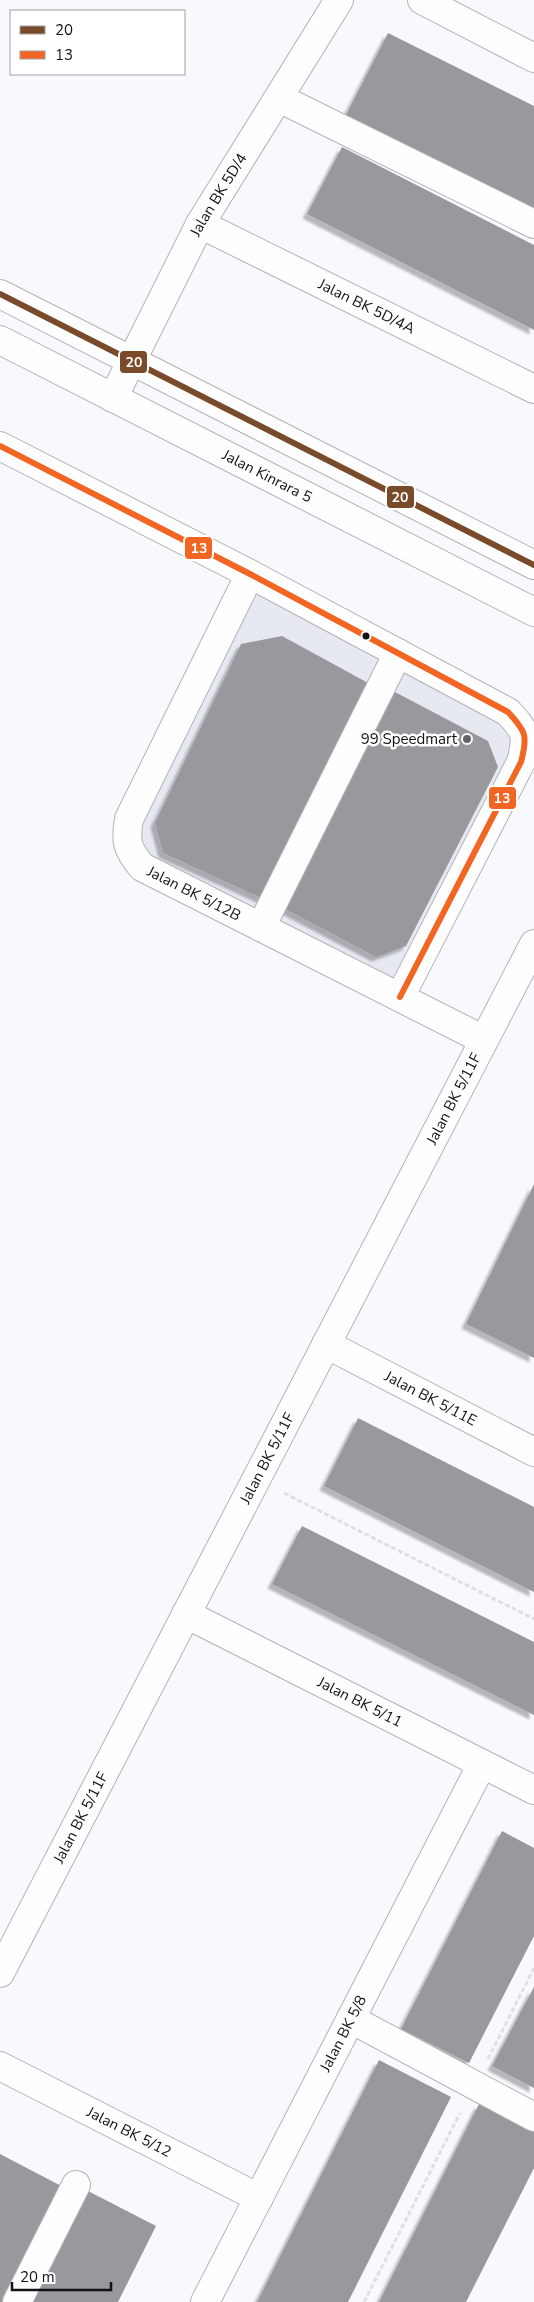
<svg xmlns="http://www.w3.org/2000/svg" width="534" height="2302" font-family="'Nunito Sans',sans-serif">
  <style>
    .built { fill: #e6e9f2 }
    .building { fill: #98999c; filter: url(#shadow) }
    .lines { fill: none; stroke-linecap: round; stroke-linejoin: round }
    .minor-casing { stroke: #b2b3b6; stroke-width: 30 }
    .major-casing { stroke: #b2b3b6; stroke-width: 30 }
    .path { stroke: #e0e0e2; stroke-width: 3; stroke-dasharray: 5 2.5; stroke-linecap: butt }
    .minor { stroke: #fefeff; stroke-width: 28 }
    .major { stroke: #fefeff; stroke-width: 28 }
    .bus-1-casing { stroke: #fff; stroke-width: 10 }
    .bus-2-casing { stroke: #fff; stroke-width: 10 }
    .bus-1 { stroke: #7a4b2a; stroke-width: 6 }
    .bus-2 { stroke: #f26522; stroke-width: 6 }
    .bus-dot { fill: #121315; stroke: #fff; stroke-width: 2 }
    .poi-dot { fill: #626466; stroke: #fff; stroke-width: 2 }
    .labels { text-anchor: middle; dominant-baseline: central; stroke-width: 5; stroke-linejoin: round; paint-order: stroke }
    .street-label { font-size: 15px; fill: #121315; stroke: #fff }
    .poi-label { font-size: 15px; fill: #121315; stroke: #fff; text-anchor: end }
    .line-badge { stroke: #fff; stroke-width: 2 }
    .badge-label { font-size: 14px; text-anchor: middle; font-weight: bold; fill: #fff }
  </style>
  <defs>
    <filter id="shadow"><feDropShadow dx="-4.5" dy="4.5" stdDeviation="1" flood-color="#0004"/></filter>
  </defs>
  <rect width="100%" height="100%" fill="#f8f9fc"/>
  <!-- built -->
  <path class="built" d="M 254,591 L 502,722 L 515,738 L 511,757 L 395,982 L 149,857 L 141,841 L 142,820 Z"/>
  <!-- building -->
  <path class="building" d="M 388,33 L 534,106 L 534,212 L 345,117 Z
    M 342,147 L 534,245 L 534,330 L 307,214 Z
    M 282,636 L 370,684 L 263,899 L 163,853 L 155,823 L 241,644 Z
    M 395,692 L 488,741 L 498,767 L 406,946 L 376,957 L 285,909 Z
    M 534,1184 L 534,1358 L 466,1324 Z
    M 358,1418 L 534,1507 L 534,1592 L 324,1486 Z
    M 302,1526 L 534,1642 L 534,1715 L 272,1584 Z
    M 502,1831 L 534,1848 L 534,1936 L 469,2063 L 401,2029 Z
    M 534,1987 L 534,2088 L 492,2066 Z
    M 379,2060 L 451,2097 L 348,2302 L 257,2302 Z
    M 479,2104 L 534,2132 L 534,2168 L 466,2302 L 379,2302 Z
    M 0,2154 L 67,2189 L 10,2302 L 0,2302 Z
    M 88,2191 L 156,2226 L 118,2302 L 32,2302 Z"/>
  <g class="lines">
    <defs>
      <g id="minor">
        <path d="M 422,0 L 534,58"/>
        <path d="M 279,98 L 534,224"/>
        <path id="s1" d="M 200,224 L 534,389"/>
        <path id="s2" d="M 113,398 L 200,224 L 339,0"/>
        <path d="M 0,446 L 250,574 L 508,712 C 526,731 528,736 521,762 L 400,997"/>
        <path id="s3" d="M 250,574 L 129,819 C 125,842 127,849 142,867 L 484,1040"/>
        <path d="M 261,927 L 398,653"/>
        <path id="s4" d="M 326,1344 L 534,1452"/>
        <path id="s5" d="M 186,1614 L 534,1790"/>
        <path id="s6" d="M 0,1973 L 534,944"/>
        <path d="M 351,2019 L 534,2117"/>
        <path id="s7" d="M 0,2066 L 259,2198"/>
        <path d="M 17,2302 L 76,2185"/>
        <path id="s8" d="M 205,2302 L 482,1764"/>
      </g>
      <g id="major">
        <path d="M 0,294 L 534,565"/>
        <path id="s9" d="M 0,340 L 534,612"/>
      </g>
    </defs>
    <!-- minor casing -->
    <use href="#minor" class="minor-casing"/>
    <!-- major casing -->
    <use href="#major" class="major-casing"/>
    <!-- path -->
    <path class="path" d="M 284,1493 L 534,1619
      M 488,2059 L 534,1968
      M 364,2302 L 460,2113"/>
    <!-- minor -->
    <use href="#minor" class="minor"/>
    <!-- major -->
    <use href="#major" class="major"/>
    <defs>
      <path id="bus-1" d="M 0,294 L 534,565"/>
      <path id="bus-2" d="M 0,446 L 250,574 L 508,712 C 526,731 528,736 521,762 L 400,997"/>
    </defs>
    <!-- bus-1 casing -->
    <use href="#bus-1" class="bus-1-casing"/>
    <!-- bus-2 casing -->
    <use href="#bus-2" class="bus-2-casing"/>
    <!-- bus-1 -->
    <use href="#bus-1" class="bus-1"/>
    <!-- bus-2 -->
    <use href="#bus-2" class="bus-2"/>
  </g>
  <!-- markers -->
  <circle class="bus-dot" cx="366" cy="636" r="4.5"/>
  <circle class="poi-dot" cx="467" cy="739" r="5"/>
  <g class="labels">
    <!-- street labels -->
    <g class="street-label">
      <text stroke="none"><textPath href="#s2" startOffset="229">Jalan BK 5D/4</textPath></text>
      <text stroke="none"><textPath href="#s1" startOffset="186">Jalan BK 5D/4A</textPath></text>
      <text stroke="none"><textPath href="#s9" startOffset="300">Jalan Kinrara 5</textPath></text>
      <text stroke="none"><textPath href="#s3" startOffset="384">Jalan BK 5/12B</textPath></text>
      <text stroke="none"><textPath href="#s6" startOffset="985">Jalan BK 5/11F</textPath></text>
      <text stroke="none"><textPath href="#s4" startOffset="118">Jalan BK 5/11E</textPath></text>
      <text stroke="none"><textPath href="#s6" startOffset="580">Jalan BK 5/11F</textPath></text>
      <text stroke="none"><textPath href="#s5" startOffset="195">Jalan BK 5/11</textPath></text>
      <text stroke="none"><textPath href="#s6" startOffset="175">Jalan BK 5/11F</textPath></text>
      <text stroke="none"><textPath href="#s8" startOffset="302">Jalan BK 5/8</textPath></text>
      <text stroke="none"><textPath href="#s7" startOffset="145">Jalan BK 5/12</textPath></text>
    </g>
    <!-- poi labels -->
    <g class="poi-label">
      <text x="457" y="739">99 Speedmart</text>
    </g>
  </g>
  <g class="line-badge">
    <rect x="119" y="350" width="29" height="24" rx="5" fill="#7a4b2a"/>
    <rect x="386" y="485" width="29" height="24" rx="5" fill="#7a4b2a"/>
    <rect x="184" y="536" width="29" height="24" rx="5" fill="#f26522"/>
    <rect x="488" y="786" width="29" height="24" rx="5" fill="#f26522"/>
  </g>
  <g class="badge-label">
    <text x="134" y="367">20</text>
    <text x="400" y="502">20</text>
    <text x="199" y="553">13</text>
    <text x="502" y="803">13</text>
  </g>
  <!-- legend -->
  <rect x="10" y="10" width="175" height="65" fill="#ffffff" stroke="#a0a1a1"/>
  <rect x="20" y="26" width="25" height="8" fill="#7a4b2a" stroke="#a0a1a1"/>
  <text x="55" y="35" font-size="15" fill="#121315">20</text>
  <rect x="20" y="51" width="25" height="8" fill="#f26522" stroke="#a0a1a1"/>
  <text x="55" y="60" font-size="15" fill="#121315">13</text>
  <!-- scale -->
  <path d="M12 2282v8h99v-8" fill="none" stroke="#121315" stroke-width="2.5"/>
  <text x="20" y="2282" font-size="15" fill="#121315" stroke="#ffffff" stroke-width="4" paint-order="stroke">20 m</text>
</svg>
